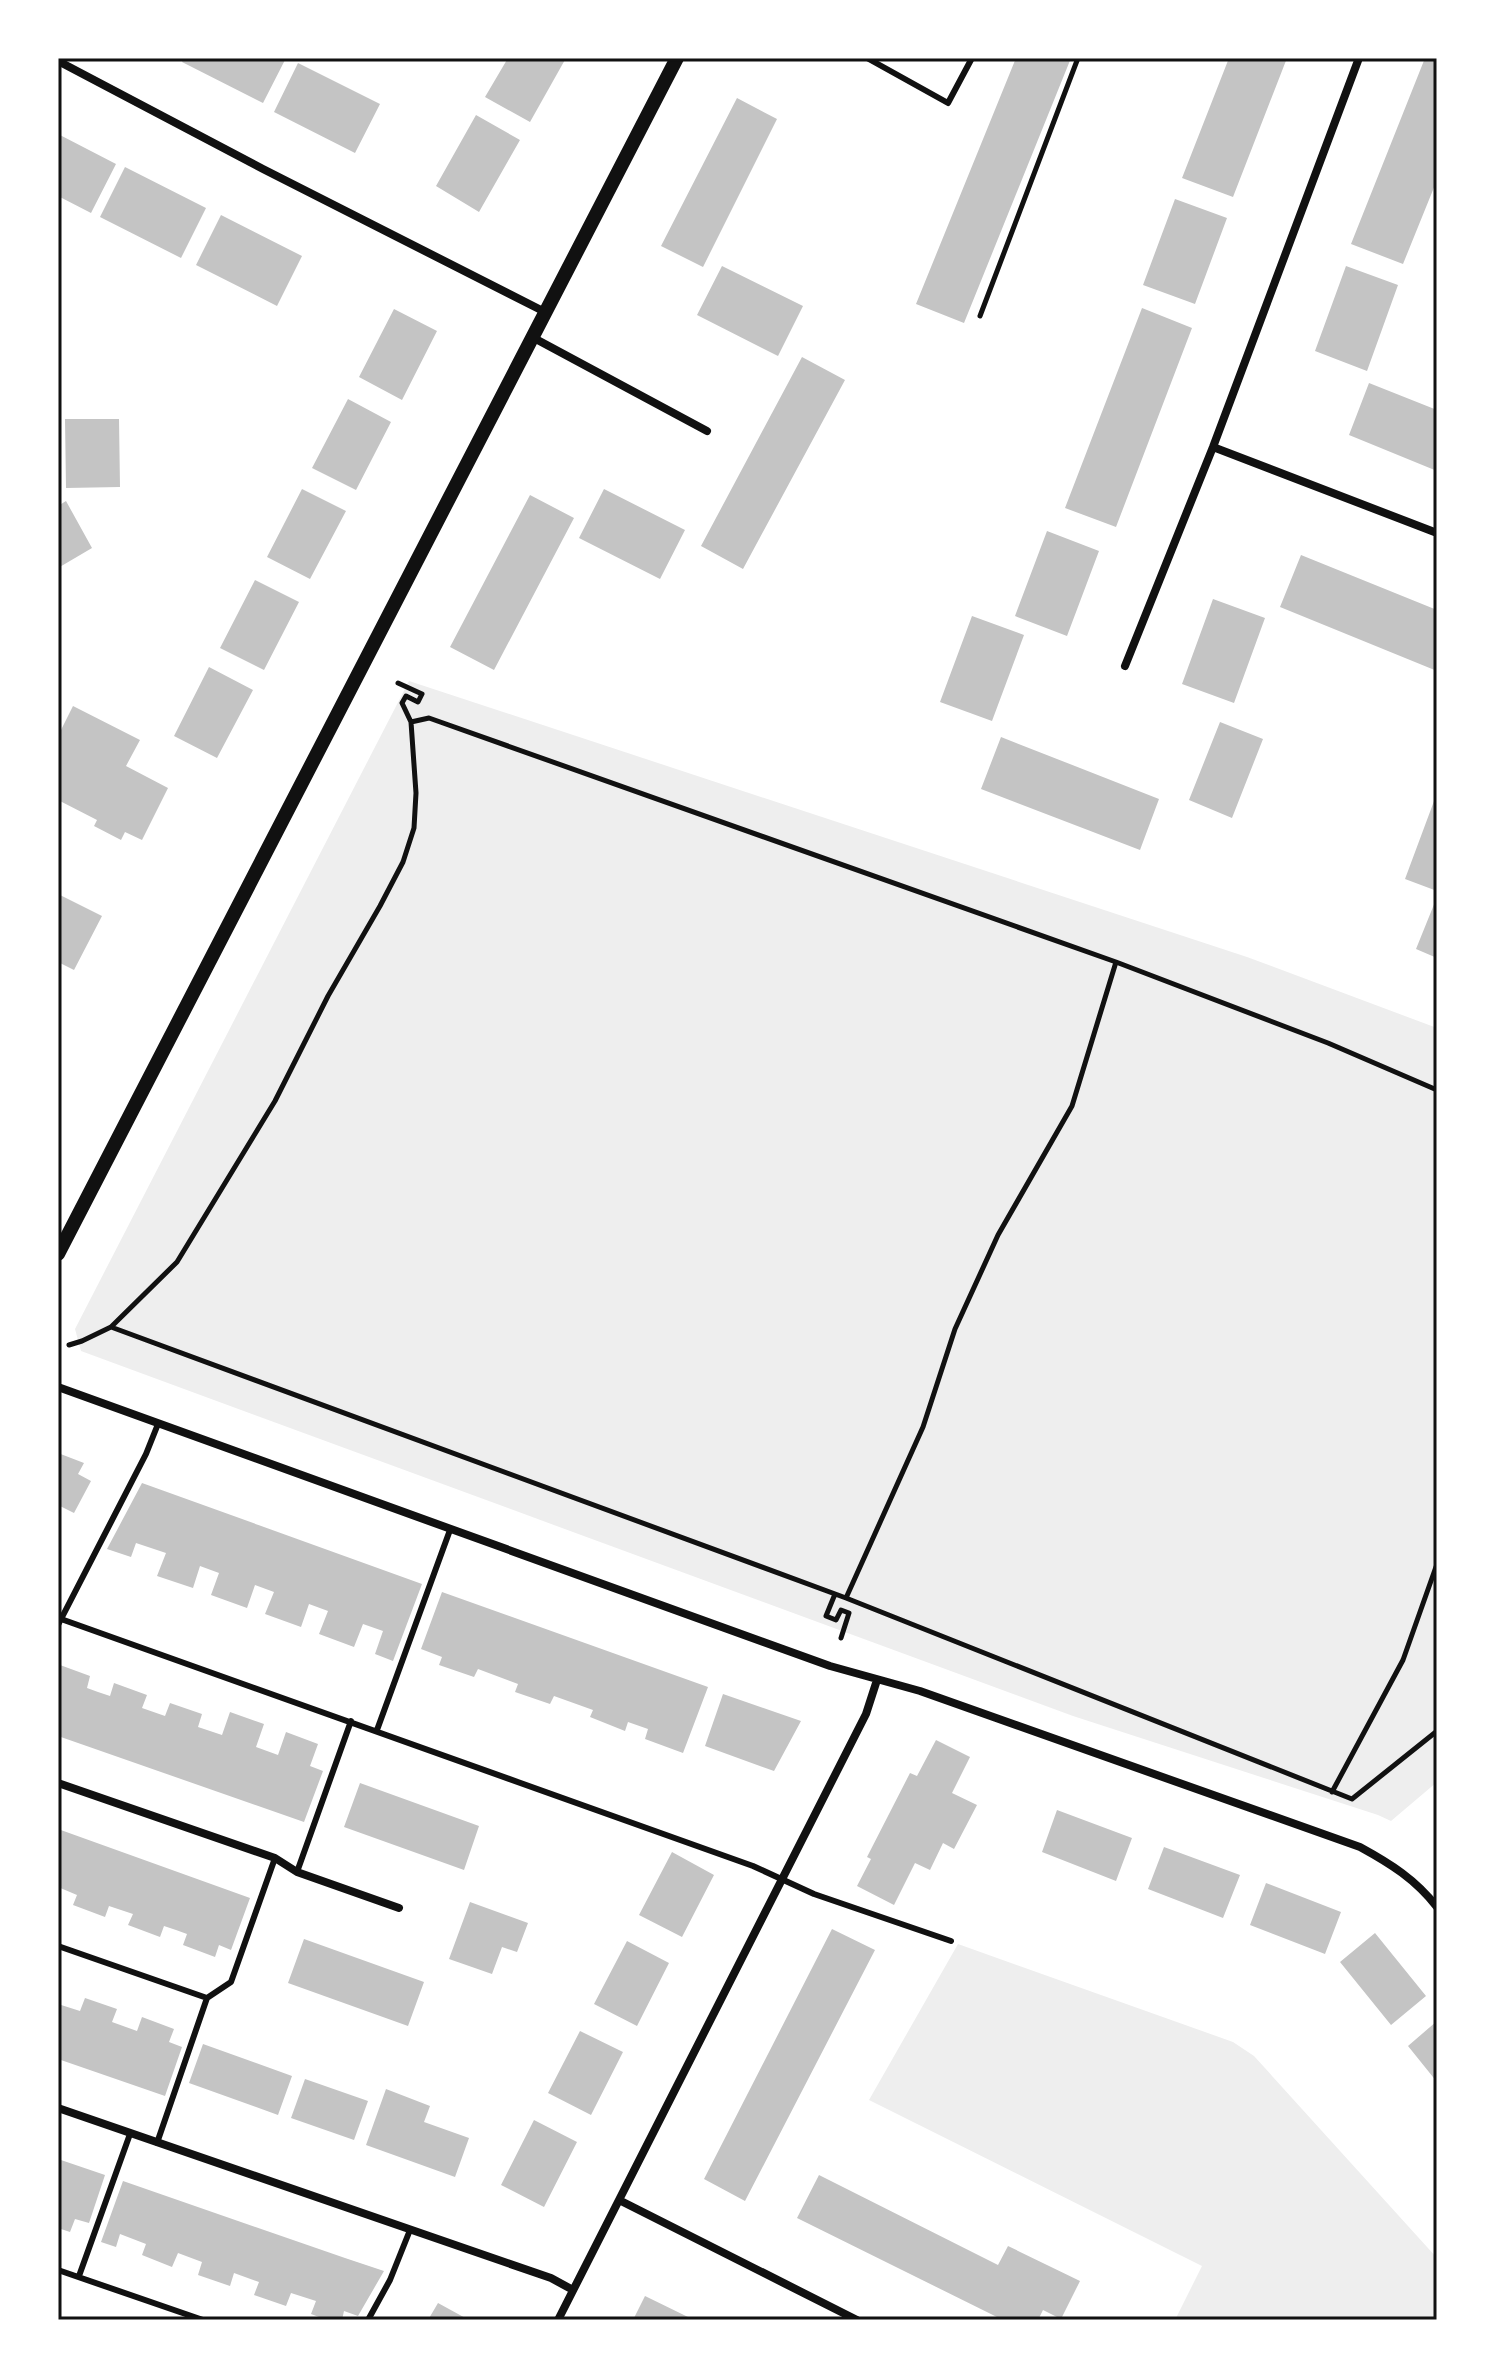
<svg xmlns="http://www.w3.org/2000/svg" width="1495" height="2378" font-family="Barlow,sans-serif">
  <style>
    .green { fill: #eee }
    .building { fill: #c4c4c4 }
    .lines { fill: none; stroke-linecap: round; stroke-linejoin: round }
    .path { stroke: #111; stroke-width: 5 }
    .service { stroke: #111; stroke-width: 6 }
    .minor { stroke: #111; stroke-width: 8 }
    .tertiary { stroke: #111; stroke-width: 14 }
    .neatline { fill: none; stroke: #111; stroke-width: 3 }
  </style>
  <rect width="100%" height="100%" fill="#fff"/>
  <!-- green -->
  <path class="green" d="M 409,681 L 1247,957 L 1437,1028 L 1437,1782 L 1391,1821 L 1378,1815 L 1073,1716 L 81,1351 L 75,1329 Z
    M 958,1944 L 1233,2042 L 1254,2056 L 1437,2258 L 1437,2320 L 1175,2320 L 1202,2266 L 869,2100 Z"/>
  <!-- building -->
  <path class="building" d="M 184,58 L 286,58 L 263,103 L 182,62 Z
    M 508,58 L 566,58 L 530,122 L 485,97 Z
    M 1016,58 L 1071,58 L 964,323 L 916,304 Z
    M 1229,58 L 1287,58 L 1233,197 L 1182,178 Z
    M 1425,58 L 1437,58 L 1437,180 L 1403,264 L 1351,244 Z
    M 298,63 L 380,104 L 355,153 L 274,112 Z
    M 737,98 L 777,119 L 703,267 L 661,246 Z
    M 476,115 L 520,140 L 479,212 L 436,186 Z
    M 58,134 L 116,164 L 91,213 L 58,196 Z
    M 125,167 L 206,208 L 181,258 L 100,217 Z
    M 1175,199 L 1227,218 L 1195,304 L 1143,285 Z
    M 221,215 L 302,256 L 277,306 L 196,265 Z
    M 722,266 L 803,306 L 778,356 L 697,315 Z
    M 1346,266 L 1398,285 L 1367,371 L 1315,351 Z
    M 1142,308 L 1192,328 L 1116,527 L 1065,508 Z
    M 394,309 L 437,331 L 402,400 L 359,377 Z
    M 802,357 L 845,380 L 743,569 L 701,546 Z
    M 1369,383 L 1437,410 L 1437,471 L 1349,435 Z
    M 348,399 L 391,422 L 356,490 L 312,468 Z
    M 65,419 L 119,419 L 120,487 L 66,488 Z
    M 302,489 L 346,511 L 310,579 L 267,557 Z
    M 604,489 L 685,530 L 660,579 L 579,538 Z
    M 530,495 L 574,518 L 494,670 L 450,647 Z
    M 66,501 L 92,548 L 58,568 L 58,506 Z
    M 1047,531 L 1099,551 L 1067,636 L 1015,616 Z
    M 1301,555 L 1437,610 L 1437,671 L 1280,607 Z
    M 255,580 L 299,602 L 264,670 L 220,648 Z
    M 1213,599 L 1265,618 L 1234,703 L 1182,684 Z
    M 972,616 L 1024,635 L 992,721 L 940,702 Z
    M 209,667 L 253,690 L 217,758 L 174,736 Z
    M 73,706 L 140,740 L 126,766 L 168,788 L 142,840 L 125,832 L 121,840 L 94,826 L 97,820 L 58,800 L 58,736 Z
    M 1220,722 L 1263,739 L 1232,818 L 1189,800 Z
    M 1001,737 L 1159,799 L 1140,850 L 981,789 Z
    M 1437,793 L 1437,891 L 1405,879 Z
    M 58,894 L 102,916 L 74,970 L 58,962 Z
    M 1437,897 L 1437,958 L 1416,949 Z
    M 58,1453 L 84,1463 L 78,1474 L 91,1481 L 74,1513 L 60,1506 L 58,1510 Z
    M 142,1483 L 422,1584 L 393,1661 L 375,1654 L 383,1631 L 363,1624 L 354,1647 L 319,1634 L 328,1611 L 309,1604 L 301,1627 L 265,1614 L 274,1592 L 255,1585 L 247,1608 L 211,1595 L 219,1573 L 200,1566 L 193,1588 L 157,1576 L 166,1553 L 136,1543 L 131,1557 L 107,1549 Z
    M 442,1592 L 708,1687 L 683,1753 L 645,1739 L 648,1729 L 628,1722 L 625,1731 L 590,1717 L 593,1710 L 554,1696 L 550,1704 L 515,1692 L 518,1684 L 478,1669 L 474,1677 L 439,1665 L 442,1657 L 421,1649 Z
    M 60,1665 L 90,1676 L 87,1688 L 98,1692 L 110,1696 L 114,1683 L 147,1695 L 142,1708 L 165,1716 L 170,1703 L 202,1714 L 198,1727 L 222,1735 L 230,1712 L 264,1724 L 256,1747 L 278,1755 L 286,1732 L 318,1744 L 310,1766 L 323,1771 L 304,1822 L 58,1736 Z
    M 723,1694 L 801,1721 L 774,1771 L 705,1746 Z
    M 936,1740 L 970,1757 L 952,1793 L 977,1805 L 954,1849 L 943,1843 L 930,1870 L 915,1863 L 894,1905 L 857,1886 L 871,1859 L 867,1857 L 910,1773 L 917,1776 Z
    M 360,1783 L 479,1826 L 464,1870 L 344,1827 Z
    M 1057,1810 L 1132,1838 L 1116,1881 L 1042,1852 Z
    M 58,1829 L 250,1898 L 231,1950 L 219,1945 L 215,1957 L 183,1945 L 187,1934 L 176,1930 L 164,1926 L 160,1937 L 128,1925 L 133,1914 L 109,1906 L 105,1917 L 73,1905 L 77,1895 L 58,1887 Z
    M 1164,1847 L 1240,1875 L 1223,1918 L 1148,1889 Z
    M 672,1852 L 714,1875 L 682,1937 L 639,1915 Z
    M 1266,1883 L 1341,1912 L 1325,1954 L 1250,1925 Z
    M 470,1902 L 528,1923 L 517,1952 L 502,1947 L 492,1974 L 449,1959 Z
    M 832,1929 L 875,1950 L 745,2201 L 704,2179 Z
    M 1375,1933 L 1426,1996 L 1391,2025 L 1340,1962 Z
    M 304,1939 L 424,1982 L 408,2026 L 288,1983 Z
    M 627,1941 L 669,1963 L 637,2026 L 594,2004 Z
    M 85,1998 L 117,2009 L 112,2022 L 137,2031 L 142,2017 L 174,2029 L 169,2042 L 182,2047 L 165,2096 L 58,2059 L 58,2004 L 80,2011 Z
    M 1437,2021 L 1437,2082 L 1408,2046 Z
    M 580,2031 L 623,2052 L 591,2115 L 548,2093 Z
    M 203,2044 L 292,2076 L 278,2115 L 189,2083 Z
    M 305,2079 L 368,2101 L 354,2140 L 291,2118 Z
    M 386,2089 L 430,2106 L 424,2122 L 469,2138 L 455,2177 L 366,2145 Z
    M 534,2120 L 577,2142 L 544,2207 L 501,2185 Z
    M 58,2159 L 105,2175 L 89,2223 L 75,2219 L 70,2232 L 58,2228 Z
    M 819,2175 L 998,2265 L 1008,2246 L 1080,2281 L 1061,2319 L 1043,2310 L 1038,2320 L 1003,2320 L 797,2218 Z
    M 123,2181 L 345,2258 L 384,2271 L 358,2316 L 344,2311 L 342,2320 L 327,2320 L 311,2314 L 316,2301 L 291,2293 L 286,2306 L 254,2295 L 259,2282 L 234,2273 L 230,2286 L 198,2275 L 202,2262 L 178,2253 L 172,2267 L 142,2255 L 146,2244 L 120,2234 L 116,2247 L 101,2242 Z
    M 645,2296 L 688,2317 L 687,2320 L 633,2320 Z
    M 438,2303 L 469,2320 L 428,2320 Z"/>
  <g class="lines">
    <!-- path -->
    <path class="path" d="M 980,316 L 1078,58
      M 1116,962 L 1328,1043 L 1437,1090
      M 111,1327 L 846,1598 L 923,1427 L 955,1329 L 998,1235 L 1072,1106 L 1116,962 L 429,718 L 411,722
      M 69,1345 L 82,1341 L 111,1327 L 177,1262 L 275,1101 L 328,996 L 380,906 L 403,862 L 414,828 L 416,793 L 411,722 L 402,703 L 406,696 L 418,702 L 422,694 L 398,683
      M 835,1594 L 826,1616 L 836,1620 L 841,1610 L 849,1613 L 841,1638
      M 846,1598 L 1352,1799 L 1437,1731
      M 1332,1792 L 1403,1660 L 1437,1564"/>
    <!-- service -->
    <path class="service" d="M 867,58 L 948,103 L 972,58
      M 61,1619 L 753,1866 L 814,1894 L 951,1941
      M 58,1625 L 146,1454 L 158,1424
      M 377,1730 L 450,1530
      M 297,1872 L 351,1721
      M 58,1946 L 207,1998
      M 157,2143 L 207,1998 L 231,1982 L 275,1858
      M 58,2270 L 203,2320
      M 79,2276 L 130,2134
      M 368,2320 L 390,2280 L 410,2230"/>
    <!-- minor -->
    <path class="minor" d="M 58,61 L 263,169 L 545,312
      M 532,337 L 707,431
      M 1213,447 L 1437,533
      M 1125,666 L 1213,447 L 1359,58
      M 58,1387 L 830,1666 L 920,1691 L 1360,1847 C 1391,1864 1415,1879 1437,1907
      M 58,1783 L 275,1858 L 297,1872 L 399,1908
      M 58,2108 L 551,2278 L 573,2290
      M 619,2200 L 857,2320
      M 558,2320 L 866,1714 L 877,1680"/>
    <!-- tertiary -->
    <path class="tertiary" d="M 58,1254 L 677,58"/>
  </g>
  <!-- border -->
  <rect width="1495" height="2378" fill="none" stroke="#ffffff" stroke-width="120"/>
  <rect x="60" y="60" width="1375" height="2258" class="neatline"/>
</svg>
